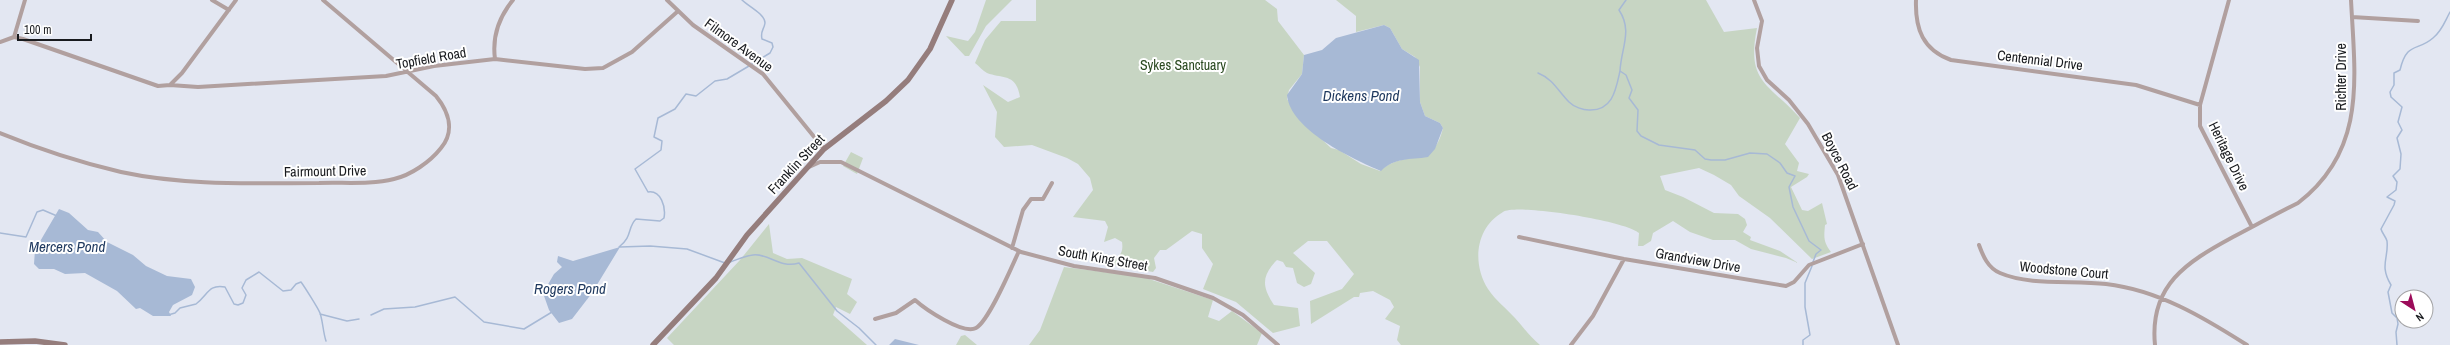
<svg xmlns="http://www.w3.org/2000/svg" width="2450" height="345" font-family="'Archivo Narrow',sans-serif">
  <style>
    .green { fill: #c7d5c3 }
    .water { fill: #a7b9d5 }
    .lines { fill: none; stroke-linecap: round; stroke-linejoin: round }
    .stream { stroke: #a7b9d5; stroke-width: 1.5 }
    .street { stroke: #b1a09f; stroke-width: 4 }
    .secondary { stroke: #957d7c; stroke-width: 5.5 }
    .labels { text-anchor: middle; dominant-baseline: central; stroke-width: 4; stroke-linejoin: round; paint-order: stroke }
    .street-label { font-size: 14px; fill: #181a1e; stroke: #fff }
    .park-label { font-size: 14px; fill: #2a4920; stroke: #fff }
    .water-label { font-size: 15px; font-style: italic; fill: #1e385e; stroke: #fff }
  </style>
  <rect width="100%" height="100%" fill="#e3e7f2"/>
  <!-- green -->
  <path class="green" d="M 986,0 L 1012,0 L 986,26 L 969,56 L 965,56 L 946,36 L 968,41 L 975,32 Z
    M 1036,0 L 1265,0 L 1277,9 L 1278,21 L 1304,55 L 1302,74 L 1289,90 L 1287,99 L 1301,120 L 1331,148 L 1339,150 L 1361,164 L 1380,171 C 1405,148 1433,171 1443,128 L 1440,123 L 1425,116 L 1420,102 L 1420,67 L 1415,57 L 1402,49 L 1390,28 L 1384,25 L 1356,32 L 1356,16 L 1336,0 L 1706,0 L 1724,32 L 1757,28 C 1746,82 1768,83 1800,118 L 1785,144 L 1799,163 L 1797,171 L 1809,174 L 1807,177 L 1791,187 L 1802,210 L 1808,211 L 1822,203 L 1827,224 L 1825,225 C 1824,237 1823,241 1831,252 L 1812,259 L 1770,218 L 1739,196 L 1731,185 L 1714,175 L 1699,168 L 1660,176 L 1665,190 L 1683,197 L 1714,213 L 1738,214 L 1745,219 L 1747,225 L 1743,232 L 1751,237 L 1750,240 L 1780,251 L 1798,263 L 1786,258 L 1751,249 L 1735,240 L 1713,240 L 1690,232 L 1673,221 L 1653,233 L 1651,241 L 1643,246 L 1638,246 L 1639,233 C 1627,221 1517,203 1503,212 C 1475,228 1472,264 1488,289 C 1496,301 1506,308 1515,318 C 1523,327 1531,338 1540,345 L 1401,345 L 1397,340 L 1400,326 L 1385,319 L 1394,307 L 1390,300 L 1373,291 L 1360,293 L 1359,297 L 1354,297 L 1311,324 L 1310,301 L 1342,289 L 1354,274 L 1327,241 L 1308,241 L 1293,253 L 1315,273 L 1311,284 L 1304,287 L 1297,283 L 1293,268 L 1286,267 L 1283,262 L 1277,260 C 1261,276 1262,287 1274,305 L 1298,308 L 1300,326 L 1273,333 L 1236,302 L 1203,289 L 1213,264 L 1202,248 L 1202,234 L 1192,231 L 1166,250 L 1160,250 L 1154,258 L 1156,268 L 1153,272 L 1108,264 C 1118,257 1124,255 1122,242 L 1115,238 L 1104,242 L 1108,227 L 1105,221 L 1073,217 L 1093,190 L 1090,178 L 1078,164 L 1067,158 L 1032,145 L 1004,147 L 995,137 L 997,112 L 983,85 L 1008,102 L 1020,97 C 1016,73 1003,79 987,73 C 983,71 979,66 975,63 L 985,40 L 1001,21 L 1036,21 Z
    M 851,152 L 863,158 L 857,174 L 843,166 Z
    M 769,224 L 773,253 L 787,259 L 802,258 L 852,279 L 847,294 L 857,302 L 850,314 L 836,307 L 833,315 L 867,345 L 674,345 L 667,338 L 740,260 Z
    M 1064,267 L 1143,277 L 1213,300 L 1208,317 L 1219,321 L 1232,311 L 1262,333 L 1257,345 L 1029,345 L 1040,330 Z
    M 965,335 L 977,345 L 956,345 L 961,336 Z"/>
  <!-- water -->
  <path class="water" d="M 1384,25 L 1390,28 L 1402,49 L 1419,60 L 1420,102 L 1425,116 L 1440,123 L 1443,128 L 1435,149 L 1428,157 C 1410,160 1395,157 1381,171 C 1353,159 1290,130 1287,95 L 1302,74 L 1304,55 L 1322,50 L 1336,38 Z
    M 59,209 L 69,213 L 88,230 L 98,232 L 107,242 L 133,255 L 146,266 L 167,276 L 191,279 L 195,287 L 192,295 L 173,305 L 169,312 L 171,316 L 153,316 L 140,308 L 136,309 L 117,291 L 85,273 L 65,274 L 54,269 L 39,269 L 34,264 L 35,250 Z
    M 620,247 L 592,293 L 572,319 L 559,323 L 549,310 L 543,293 L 554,274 L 562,267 L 557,262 L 558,256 L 573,261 Z
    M 895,339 L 919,345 L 889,345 Z"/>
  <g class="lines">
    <!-- stream -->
    <path class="stream" d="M 742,0 C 748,6 765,14 765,23 C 764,30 760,31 762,39 L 772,43 L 773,47 L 770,53 L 752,64
      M 1626,0 L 1619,10 C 1633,31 1621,48 1620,71 L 1626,75 L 1632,90 L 1629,98 L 1638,110 L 1637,131 L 1641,136 L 1659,145 L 1695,150 L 1705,159 L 1711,160 L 1725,160 L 1750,153 L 1767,154 L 1780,163 L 1787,173 L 1795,176 L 1789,187 L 1793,207 L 1809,241 L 1821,250 L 1816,254 L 1813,262
      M 1538,73 C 1553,79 1558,91 1569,102 C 1574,107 1583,110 1589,110 C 1613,111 1616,89 1620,71
      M 0,233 L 26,237 L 37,212 L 43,210 L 57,216
      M 619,247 C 633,236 627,228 636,219 L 660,221 L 664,218 C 666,207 661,190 648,192 L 635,169 L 661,150 L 662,141 L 654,137 L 658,118 L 675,109 L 686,94 L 696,96 L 715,81 L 727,79 L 749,66
      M 620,247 L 650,246 L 687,249 L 725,263
      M 730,262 C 739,259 744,256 753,255 C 769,253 780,269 799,263 L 837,311 L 859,328 L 876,345
      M 320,314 L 347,321 L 359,319
      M 168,315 L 175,313 L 180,308 L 196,304 C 208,295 208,284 225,287 L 234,304 L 238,305 L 243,303 L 246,295 L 242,288 L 246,280 L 259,272 L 283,291 L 291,290 L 296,284 L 301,282 C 304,286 318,308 320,313 C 323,322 323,332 326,341
      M 371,315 L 384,309 L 415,307 L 455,297 L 484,322 L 524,329 L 552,312
      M 1803,345 L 1803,340 L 1810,335 L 1805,307 L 1805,283 L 1812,266
      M 2397,345 L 2396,332 L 2398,324 L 2397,318 L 2392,313 L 2388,292 L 2391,285 C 2379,265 2389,258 2387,241 C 2386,237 2382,233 2381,229 L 2394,205 L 2395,201 L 2387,197 L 2396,190 L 2397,182 L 2393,176 L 2400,169 L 2401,154 L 2397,138 L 2402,130 L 2398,122 L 2402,107 L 2391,97 L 2390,92 L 2394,85 L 2394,73 L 2400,70 C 2407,41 2417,52 2433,38 C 2442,31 2445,21 2450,12"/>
    <!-- street -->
    <path class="street" d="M 212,0 L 229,10
      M 667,0 L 693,25 L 763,74 L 824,149
      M 1754,0 L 1762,21 L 1757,48 L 1759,66 L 1767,80 L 1789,100 L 1808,124 L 1838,175 L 1898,345
      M 1916,0 C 1915,29 1923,50 1951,60 L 2136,85 L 2200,105
      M 2229,0 L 2200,105 L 2200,126 L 2252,227
      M 2352,17 L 2418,21
      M 14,37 L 25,0
      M 0,42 L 14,37 L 23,39 L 158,86 L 170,85 L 182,73 L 236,0
      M 495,59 C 492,37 499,17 513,0
      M 170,85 L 198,87 L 386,76 L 434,66 L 495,59 L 585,69 L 603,68 L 632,52 L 677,12
      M 0,133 C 39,149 79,162 121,172 C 186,186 253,183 319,183 C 343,182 371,185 394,179 C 411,175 430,162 441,148 C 455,131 449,112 436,96 L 323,0
      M 809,167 L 820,162 L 841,162 L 1021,252 L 1074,266 L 1155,278 L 1213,298 L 1243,315 L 1278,345
      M 1519,237 L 1624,259 L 1786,286 L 1794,282 L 1809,265 L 1863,244
      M 1979,245 C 1983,256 1988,268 2000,273 C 2030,286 2073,280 2106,284 C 2158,290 2203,317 2247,345
      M 1012,248 L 1023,210 L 1031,199 L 1043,199 L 1052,183
      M 875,319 L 896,313 L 915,300 C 925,309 963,335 976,328 C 989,321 1012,266 1019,251
      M 1571,345 L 1593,316 L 1624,259
      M 2155,345 C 2149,285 2187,262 2233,237 C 2254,226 2276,214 2298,203 C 2367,150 2355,78 2351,0"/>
    <!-- secondary -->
    <path class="secondary" d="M 0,342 L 35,341 L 65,345
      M 653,345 L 716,278 L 747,235 L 824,149 L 886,101 L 908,80 L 930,49 L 952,0"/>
  </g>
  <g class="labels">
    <!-- street labels -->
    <g class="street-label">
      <text transform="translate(739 45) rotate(36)">Filmore Avenue</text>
      <text transform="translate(431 58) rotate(-10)">Topfield Road</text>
      <text transform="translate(2040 60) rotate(7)">Centennial Drive</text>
      <text transform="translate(2341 77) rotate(-90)">Richter Drive</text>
      <text transform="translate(2229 156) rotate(64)">Heritage Drive</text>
      <text transform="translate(1840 161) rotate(63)">Boyce Road</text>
      <text transform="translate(796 164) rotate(-47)">Franklin Street</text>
      <text transform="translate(325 171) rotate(-1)">Fairmount Drive</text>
      <text transform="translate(1103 258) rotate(10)">South King Street</text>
      <text transform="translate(1698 260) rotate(10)">Grandview Drive</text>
      <text transform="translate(2064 270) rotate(5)">Woodstone Court</text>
    </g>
    <!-- park labels -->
    <g class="park-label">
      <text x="1183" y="65">Sykes Sanctuary</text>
    </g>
    <!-- water labels -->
    <g class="water-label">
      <text x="1361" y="95">Dickens Pond</text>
      <text x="67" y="246">Mercers Pond</text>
      <text x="570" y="288">Rogers Pond</text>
    </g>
  </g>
  <!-- north arrow -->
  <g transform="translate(2414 309) rotate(144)"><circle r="19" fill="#ffffff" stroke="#a3a3a5"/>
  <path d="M0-3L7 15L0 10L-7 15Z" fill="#9c0c5a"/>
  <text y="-6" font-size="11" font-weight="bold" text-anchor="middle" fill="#181a1e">N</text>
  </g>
  <!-- scale -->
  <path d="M18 34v6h73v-6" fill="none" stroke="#181a1e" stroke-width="2"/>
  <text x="24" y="34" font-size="12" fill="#181a1e" stroke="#ffffff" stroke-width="3" paint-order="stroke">100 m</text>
</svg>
